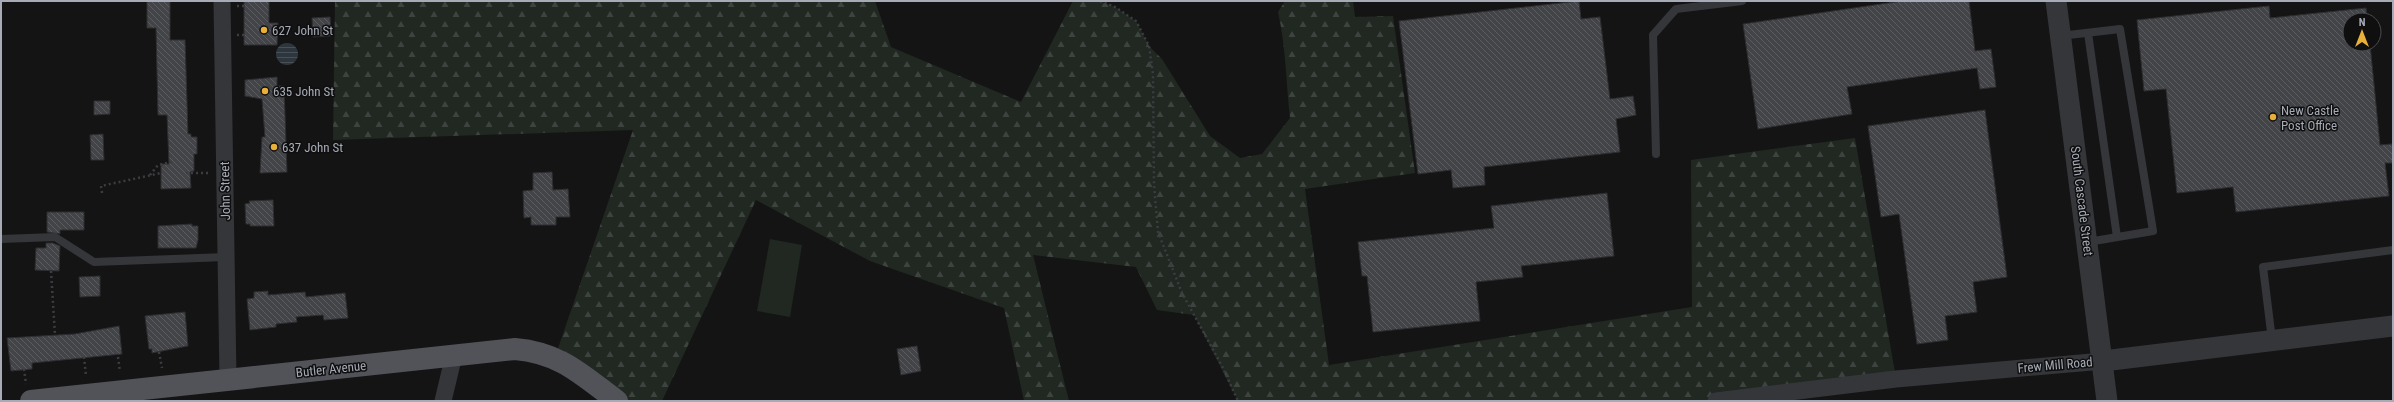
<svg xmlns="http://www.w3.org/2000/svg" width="2394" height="402" font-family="'Roboto Condensed',sans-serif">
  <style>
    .forest { fill: url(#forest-firs) }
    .pitch { fill: #202821 }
    .water { fill: url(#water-rules) }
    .building { fill: url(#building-back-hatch); stroke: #2e2e31 }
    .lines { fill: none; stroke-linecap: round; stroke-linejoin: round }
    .path { stroke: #3b3d41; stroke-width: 2.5; stroke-dasharray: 2 3; stroke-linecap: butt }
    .service { stroke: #35363a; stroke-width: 8 }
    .minor { stroke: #35363a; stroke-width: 17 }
    .tertiary { stroke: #35363a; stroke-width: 21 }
    .primary { stroke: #515359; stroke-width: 22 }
    .poi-dot { fill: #e8af39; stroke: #0f0f10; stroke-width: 1.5 }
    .labels { text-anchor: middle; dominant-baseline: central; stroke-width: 3; stroke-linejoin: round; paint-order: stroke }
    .poi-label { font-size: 13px; fill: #a6abb5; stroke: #0f0f10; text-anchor: start }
    .street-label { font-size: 13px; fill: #a6abb5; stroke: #0f0f10 }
  </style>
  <defs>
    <pattern id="forest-firs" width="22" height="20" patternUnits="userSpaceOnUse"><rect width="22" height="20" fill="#202821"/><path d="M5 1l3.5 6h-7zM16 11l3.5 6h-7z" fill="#3d443f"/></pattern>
    <pattern id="water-rules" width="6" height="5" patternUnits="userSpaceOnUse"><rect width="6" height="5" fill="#2e363d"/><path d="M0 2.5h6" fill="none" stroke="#495057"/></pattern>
    <pattern id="building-back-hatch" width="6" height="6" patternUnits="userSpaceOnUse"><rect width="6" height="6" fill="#434448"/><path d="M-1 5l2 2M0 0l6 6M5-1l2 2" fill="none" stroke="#5b5c60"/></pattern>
  </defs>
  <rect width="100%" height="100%" fill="#141415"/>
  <!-- forest -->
  <path class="forest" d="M 335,1 L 875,1 L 891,47 L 1021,102 L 1073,1 L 1100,1 L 1115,7 L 1136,21 L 1149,46 L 1162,59 L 1210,136 L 1240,158 L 1262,154 L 1290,118 C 1286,82 1286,47 1278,12 L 1285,1 L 1353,1 L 1355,17 L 1393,16 L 1415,173 L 1305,189 L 1329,365 L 1692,307 L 1691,160 L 1855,138 L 1896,379 L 1716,401 L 1238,401 L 1194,315 L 1157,310 L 1136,267 L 1033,255 L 1069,401 L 1024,401 L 1004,308 L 870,261 L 756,200 L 662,401 L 617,401 L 555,357 L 633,130 L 333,140 Z"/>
  <!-- pitch -->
  <path class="pitch" d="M 770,239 L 802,245 L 790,317 L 757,311 Z"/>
  <!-- water -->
  <path class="water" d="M276 54a11 11 0 1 1 22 0a11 11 0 1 1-22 0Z"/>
  <!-- building -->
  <path class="building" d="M 147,1 L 170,1 L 170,40 L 185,40 L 188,134 L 191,134 L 191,137 L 197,137 L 197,154 L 194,154 L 194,171 L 190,172 L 191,188 L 161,189 L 161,164 L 169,164 L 167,115 L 158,115 L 156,28 L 147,28 Z
    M 244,1 L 269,1 L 269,23 L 278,23 L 277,45 L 244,45 Z
    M 1579,1 L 1581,19 L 1600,17 L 1610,99 L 1633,96 L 1636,115 L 1616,119 L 1620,152 L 1484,167 L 1485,185 L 1453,188 L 1451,170 L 1418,174 L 1399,21 Z
    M 1902,1 L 1969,1 L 1975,51 L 1991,49 L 1996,87 L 1980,89 L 1977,68 L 1847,87 L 1852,114 L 1758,129 L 1743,24 Z
    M 2269,6 L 2270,18 L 2366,8 L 2367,20 L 2350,20 L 2350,44 L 2370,44 L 2380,145 L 2392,144 L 2393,163 L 2385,163 L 2389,196 L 2236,212 L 2233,187 L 2177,193 L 2166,89 L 2144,91 L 2137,20 Z
    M 330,17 L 331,36 L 313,37 L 312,18 Z
    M 277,77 L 277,86 L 284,86 L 287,172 L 260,173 L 262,137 L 265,137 L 262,99 L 245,96 L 245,80 Z
    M 94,101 L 110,101 L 110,114 L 94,115 Z
    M 1985,110 L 2007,277 L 1973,282 L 1977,312 L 1945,316 L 1948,340 L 1917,344 L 1899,214 L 1881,217 L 1868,126 Z
    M 103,134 L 104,160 L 91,160 L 90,135 Z
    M 552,172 L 553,190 L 568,189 L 570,217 L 556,217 L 556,225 L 531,225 L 531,217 L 524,218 L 523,191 L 533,190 L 533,173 Z
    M 1607,193 L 1614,256 L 1521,266 L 1523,277 L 1476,282 L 1480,321 L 1373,332 L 1367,276 L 1362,276 L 1358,242 L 1494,228 L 1491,206 Z
    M 273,200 L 274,226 L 250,226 L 250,224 L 246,224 L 245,204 L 250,203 L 249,201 Z
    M 47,212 L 84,212 L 84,230 L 60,230 L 60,234 L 47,232 Z
    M 192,224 L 192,226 L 198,226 L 198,240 L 196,248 L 158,248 L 158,226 Z
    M 46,243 L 53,243 L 60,246 L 59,271 L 35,270 L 36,248 L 46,248 Z
    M 100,276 L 100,296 L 80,297 L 79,277 Z
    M 268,291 L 268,295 L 305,292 L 306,297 L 345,293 L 348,318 L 324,320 L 323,315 L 296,317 L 297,322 L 276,324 L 276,327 L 250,330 L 247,299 L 254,298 L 254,292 Z
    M 185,312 L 188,346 L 152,353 L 152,349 L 149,349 L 145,316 Z
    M 119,326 L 122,354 L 32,363 L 32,369 L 11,371 L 7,338 L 75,334 Z
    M 917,346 L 921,371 L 901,375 L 897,349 Z"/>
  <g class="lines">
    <!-- path -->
    <path class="path" d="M 1100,1 L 1115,7 L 1136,21 L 1149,46 L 1153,74 L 1154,185 L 1158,232 L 1182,293 L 1222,366 L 1238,401
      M 237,6 L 244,6
      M 237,35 L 244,35
      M 186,173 L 210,173
      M 150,175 L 158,165 L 172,162
      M 102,193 L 101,186 L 161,173
      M 51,271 L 55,335
      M 159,352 L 162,368
      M 84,357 L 86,376
      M 118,357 L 120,372
      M 24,369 L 26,384"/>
    <!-- service -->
    <path class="service" d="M 2088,33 L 2117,237
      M 2060,36 L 2120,29 L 2153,231 L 2088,242
      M 1656,154 L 1653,35 L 1676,9 L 1742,1
      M 1,239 L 55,237 L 94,262 L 226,257
      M 2272,340 L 2263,267 L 2393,250"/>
    <!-- minor -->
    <path class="minor" d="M 222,1 L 228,380
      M 443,401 L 454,355
      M 1716,401 L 1896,379 L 2103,361"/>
    <!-- tertiary -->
    <path class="tertiary" d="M 2056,1 L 2107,401
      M 2103,361 L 2393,326"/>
    <!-- primary -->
    <path class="primary" d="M 31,401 L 515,349 C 561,353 582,375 617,401"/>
  </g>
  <!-- markers -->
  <g class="poi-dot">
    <circle cx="264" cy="30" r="4"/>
    <circle cx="265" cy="91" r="4"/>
    <circle cx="2273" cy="117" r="4"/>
    <circle cx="274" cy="147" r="4"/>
  </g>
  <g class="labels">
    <!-- poi labels -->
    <g class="poi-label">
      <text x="272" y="30">627 John St</text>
      <text x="273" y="91">635 John St</text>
      <text x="2281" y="110">New Castle<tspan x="2281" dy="15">Post Office</tspan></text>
      <text x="282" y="147">637 John St</text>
    </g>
    <!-- street labels -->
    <g class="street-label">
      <text transform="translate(225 191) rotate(-91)">John Street</text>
      <text transform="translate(2082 201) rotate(83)">South Cascade Street</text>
      <text transform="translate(2055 365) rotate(-5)">Frew Mill Road</text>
      <text transform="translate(331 369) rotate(-6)">Butler Avenue</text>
    </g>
  </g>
  <!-- border -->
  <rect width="2394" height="402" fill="none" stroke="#a6abb5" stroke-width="4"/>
  <!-- north arrow -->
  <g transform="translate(2362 32)"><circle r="19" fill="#0f0f10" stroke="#4b4d52"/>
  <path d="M0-3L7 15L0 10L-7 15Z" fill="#e8af39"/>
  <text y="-6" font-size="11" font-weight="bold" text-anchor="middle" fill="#a6abb5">N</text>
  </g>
</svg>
